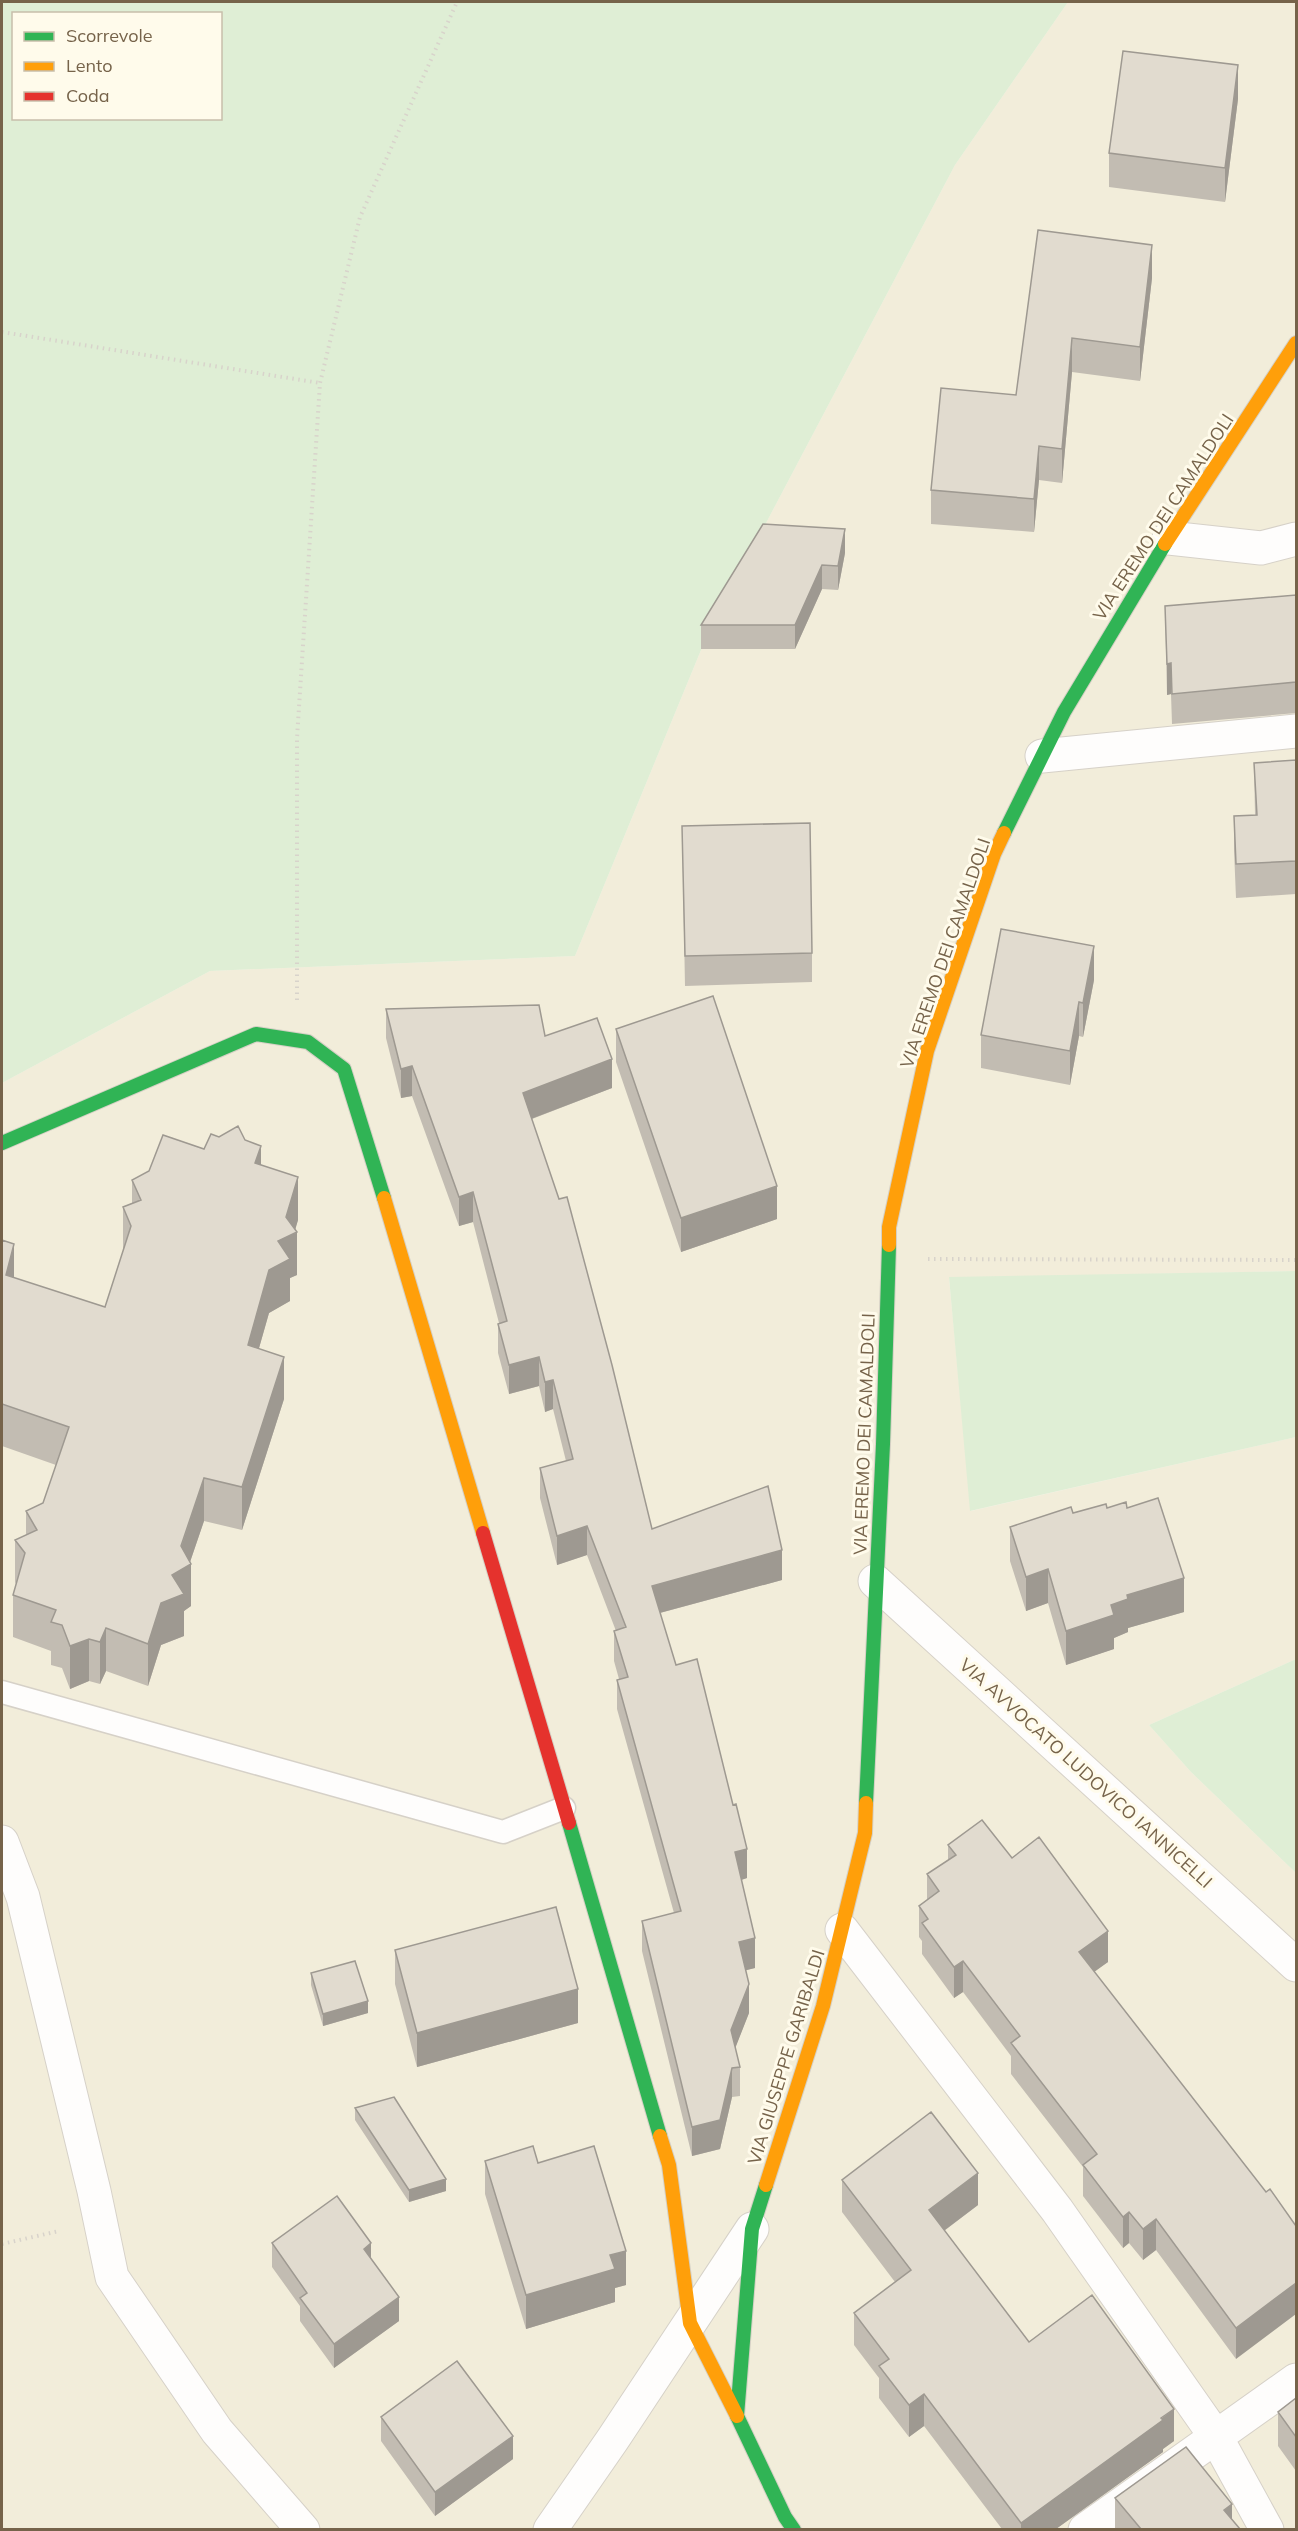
<svg xmlns="http://www.w3.org/2000/svg" width="1298" height="2531" font-family="Mulish,sans-serif">
  <style>
    .residential { fill: #f2edda }
    .green { fill: #dfeed5; fill-rule: evenodd }
    .lines { fill: none; stroke-linecap: round; stroke-linejoin: round }
    .lane-casing { stroke: #d6d1c8; stroke-width: 25 }
    .street-casing { stroke: #d6d1c8; stroke-width: 35 }
    .fast-casing { stroke: #d5d0c5; stroke-width: 16 }
    .slow-casing { stroke: #d5d0c5; stroke-width: 16 }
    .jam-casing { stroke: #d5d0c5; stroke-width: 16 }
    .path { stroke: #d8d3cb; stroke-width: 4; stroke-dasharray: 1.5 4.5; stroke-linecap: butt }
    .lane { stroke: #fefdfc; stroke-width: 22 }
    .street { stroke: #fefdfc; stroke-width: 33 }
    .fast { stroke: #30b455; stroke-width: 14 }
    .slow { stroke: #ff9f0a; stroke-width: 14 }
    .jam { stroke: #e5322d; stroke-width: 14 }
    .wall { fill: #c2bcb2 }
    .shaded-wall { fill: #9e9991 }
    .building { fill: #e1dbcf; stroke: #9e9991; stroke-width: 1.5 }
    .labels { text-anchor: middle; dominant-baseline: central; stroke-width: 6; stroke-linejoin: round; paint-order: stroke }
    .street-label { font-size: 18px; fill: #76634a; stroke: #fffbeb }
  </style>
  <rect width="100%" height="100%" fill="#f7f4ea"/>
  <!-- residential -->
  <path class="residential" d="M 1068,2 L 1296,2 L 1296,1271 L 949,1278 L 971,1511 L 1296,1437 L 1296,1659 L 1149,1725 L 1191,1772 L 1296,1873 L 1296,2529 L 2,2530 L 2,1083 L 210,971 L 575,956 L 708,633 L 955,165 Z"/>
  <!-- green -->
  <path class="green" d="M 2,2 L 1068,2 L 955,165 L 708,633 L 575,956 L 210,971 L 2,1083 ZM 14,14 L 220,14 L 220,118 L 14,118 Z
    M 1296,1271 L 1296,1437 L 970,1511 L 949,1277 Z
    M 1296,1659 L 1296,1873 L 1191,1772 L 1149,1725 Z"/>
  <g class="lines">
    <defs>
      <path id="lane" d="M 2,1692 L 503,1832 L 564,1808"/>
      <path id="street" d="M 1169,538 L 1261,548 L 1296,539
        M 1042,756 L 1296,731
        M 875,1581 L 1296,1965
        M 2,1842 L 23,1897 L 94,2191 L 112,2277 L 217,2431 L 303,2530
        M 842,1930 L 1057,2210 L 1216,2437 L 1267,2530
        M 550,2530 L 613,2439 L 752,2229
        M 1085,2530 L 1296,2380"/>
      <path id="fast" d="M 1004,833 L 1064,712 L 1165,544
        M 2,1143 L 256,1034 L 308,1042 L 344,1069 L 384,1198
        M 866,1803 L 883,1444 L 889,1245
        M 569,1823 L 660,2136
        M 766,2185 L 752,2229 L 737,2416 L 785,2517 L 794,2530"/>
      <path id="slow" d="M 1165,544 L 1296,343
        M 384,1198 L 483,1533
        M 889,1245 L 889,1227 L 927,1051 L 994,854 L 1004,833
        M 660,2136 L 669,2165 L 690,2323 L 737,2416
        M 766,2185 L 823,2006 L 865,1833 L 866,1803"/>
      <path id="jam" d="M 483,1533 L 569,1823"/>
    </defs>
    <!-- lane casing -->
    <use href="#lane" class="lane-casing"/>
    <!-- street casing -->
    <use href="#street" class="street-casing"/>
    <!-- fast casing -->
    <use href="#fast" class="fast-casing"/>
    <!-- slow casing -->
    <use href="#slow" class="slow-casing"/>
    <!-- jam casing -->
    <use href="#jam" class="jam-casing"/>
    <!-- path -->
    <path class="path" d="M 2,332 L 320,383
      M 297,1000 L 297,738 L 320,383 L 360,217 L 457,2
      M 928,1259 L 1296,1260
      M 2,2244 L 59,2231"/>
    <!-- lane -->
    <use href="#lane" class="lane"/>
    <!-- street -->
    <use href="#street" class="street"/>
    <!-- fast -->
    <use href="#fast" class="fast"/>
    <!-- slow -->
    <use href="#slow" class="slow"/>
    <!-- jam -->
    <use href="#jam" class="jam"/>
  </g>
  <!-- wall -->
  <path class="wall" d="M 1238,99 L 1225,202 L 1109,187 L 1109,153 Z
    M 1038,230 L 1152,278 L 1140,381 L 1072,372 L 1062,483 L 1039,480 L 1034,532 L 931,524 L 931,490 L 1016,395 Z
    M 845,553 L 838,590 L 822,589 L 795,649 L 701,649 L 701,625 Z
    M 1296,595 L 1296,713 L 1172,724 L 1171,694 L 1167,695 L 1165,606 Z
    M 1296,760 L 1296,894 L 1236,898 L 1234,850 L 1234,816 L 1255,815 L 1254,763 Z
    M 682,826 L 812,953 L 812,982 L 685,986 Z
    M 1094,980 L 1083,1037 L 1079,1036 L 1070,1085 L 981,1068 L 981,1035 Z
    M 386,1009 L 545,1036 L 612,1088 L 532,1119 L 652,1529 L 782,1580 L 660,1613 L 676,1665 L 747,1878 L 741,1880 L 755,1968 L 746,1970 L 749,2013 L 735,2048 L 740,2067 L 740,2096 L 732,2097 L 720,2149 L 692,2156 L 642,1951 L 642,1921 L 674,1913 L 617,1709 L 617,1680 L 619,1679 L 614,1661 L 614,1631 L 616,1631 L 587,1555 L 557,1565 L 540,1498 L 540,1468 L 566,1461 L 553,1409 L 545,1412 L 539,1386 L 509,1394 L 498,1353 L 498,1324 L 499,1323 L 473,1222 L 459,1226 L 412,1096 L 401,1098 L 386,1038 Z
    M 616,1029 L 777,1219 L 681,1252 L 616,1062 Z
    M 219,1137 L 245,1140 L 298,1220 L 295,1229 L 297,1275 L 290,1278 L 290,1301 L 269,1313 L 259,1348 L 284,1399 L 242,1530 L 204,1521 L 190,1562 L 191,1606 L 184,1611 L 184,1636 L 161,1645 L 148,1686 L 106,1671 L 100,1684 L 89,1681 L 70,1689 L 62,1668 L 51,1665 L 51,1651 L 13,1637 L 13,1595 L 16,1584 L 15,1582 L 15,1540 L 26,1535 L 26,1511 L 43,1503 L 56,1465 L 2,1446 L 2,1240 L 14,1278 L 105,1307 L 123,1251 L 123,1207 L 132,1203 L 132,1180 L 204,1149 Z
    M 1107,1508 L 1127,1508 L 1184,1612 L 1128,1628 L 1128,1632 L 1114,1638 L 1114,1649 L 1066,1665 L 1048,1603 L 1026,1611 L 1010,1561 L 1010,1527 L 1073,1513 Z
    M 948,1845 L 1012,1858 L 1108,1962 L 1094,1971 L 1266,2192 L 1236,2359 L 1156,2250 L 1143,2260 L 1129,2243 L 1123,2248 L 1083,2196 L 1083,2167 L 1011,2074 L 1011,2056 L 963,1992 L 954,1998 L 922,1954 L 922,1941 L 919,1937 L 919,1906 L 927,1900 L 927,1874 L 948,1860 Z
    M 395,1950 L 578,2023 L 417,2067 L 395,1984 Z
    M 311,1973 L 368,2013 L 323,2026 L 311,1985 Z
    M 355,2108 L 446,2191 L 409,2202 L 355,2120 Z
    M 485,2161 L 538,2163 L 626,2285 L 615,2288 L 615,2302 L 526,2329 L 485,2194 Z
    M 842,2180 L 978,2205 L 944,2231 L 1029,2342 L 1174,2441 L 1163,2449 L 1163,2452 L 1056,2529 L 1002,2529 L 924,2426 L 909,2437 L 879,2398 L 879,2378 L 854,2345 L 854,2313 L 895,2282 L 842,2212 Z
    M 272,2243 L 371,2259 L 399,2321 L 334,2368 L 300,2321 L 300,2306 L 272,2267 Z
    M 1296,2398 L 1296,2471 L 1278,2446 L 1278,2412 Z
    M 381,2417 L 513,2459 L 435,2516 L 381,2441 Z
    M 1115,2498 L 1232,2520 L 1240,2529 L 1115,2529 Z"/>
  <!-- shaded-wall -->
  <path class="shaded-wall" d="M 1238,65 L 1238,99 L 1225,202 L 1225,168 Z
    M 1152,245 L 1152,278 L 1140,381 L 1140,347 Z
    M 1072,338 L 1072,372 L 1062,483 L 1062,449 Z
    M 1039,446 L 1039,480 L 1034,532 L 1034,499 Z
    M 845,529 L 845,553 L 838,590 L 838,566 Z
    M 822,565 L 822,589 L 795,649 L 795,625 Z
    M 1171,663 L 1171,694 L 1167,695 L 1167,664 Z
    M 1094,946 L 1094,980 L 1083,1037 L 1083,1003 Z
    M 1079,1002 L 1079,1036 L 1070,1085 L 1070,1051 Z
    M 612,1059 L 612,1088 L 523,1122 L 523,1093 Z
    M 412,1066 L 412,1096 L 401,1098 L 401,1069 Z
    M 261,1146 L 261,1189 L 255,1163 Z
    M 298,1177 L 298,1220 L 294,1234 L 297,1232 L 297,1275 L 290,1278 L 290,1301 L 269,1313 L 248,1387 L 248,1345 L 269,1270 L 286,1217 Z
    M 777,1186 L 777,1219 L 681,1252 L 681,1218 Z
    M 473,1192 L 473,1222 L 459,1226 L 459,1197 Z
    M 14,1244 L 14,1286 L 6,1275 Z
    M 284,1357 L 284,1399 L 242,1530 L 242,1487 Z
    M 539,1357 L 539,1386 L 509,1394 L 509,1365 Z
    M 553,1380 L 553,1409 L 545,1412 L 545,1382 Z
    M 204,1478 L 204,1521 L 189,1565 L 191,1564 L 191,1606 L 184,1611 L 184,1636 L 161,1645 L 148,1686 L 148,1644 L 161,1603 L 172,1575 Z
    M 587,1526 L 587,1555 L 557,1565 L 557,1536 Z
    M 782,1550 L 782,1580 L 652,1615 L 652,1586 Z
    M 1048,1569 L 1048,1603 L 1026,1611 L 1026,1577 Z
    M 1184,1578 L 1184,1612 L 1128,1628 L 1128,1632 L 1114,1638 L 1114,1649 L 1066,1665 L 1066,1631 L 1127,1595 Z
    M 106,1628 L 106,1671 L 100,1684 L 100,1642 Z
    M 89,1639 L 89,1681 L 70,1689 L 70,1646 Z
    M 747,1849 L 747,1878 L 735,1882 L 735,1852 Z
    M 1108,1931 L 1108,1962 L 1079,1983 L 1079,1952 Z
    M 755,1938 L 755,1968 L 739,1972 L 739,1942 Z
    M 963,1961 L 963,1992 L 954,1998 L 954,1967 Z
    M 749,1984 L 749,2013 L 731,2059 L 731,2030 Z
    M 578,1989 L 578,2023 L 417,2067 L 417,2033 Z
    M 368,2001 L 368,2013 L 323,2026 L 323,2014 Z
    M 732,2068 L 732,2097 L 720,2149 L 692,2156 L 692,2127 Z
    M 978,2173 L 978,2205 L 929,2242 L 929,2210 Z
    M 446,2179 L 446,2191 L 409,2202 L 409,2190 Z
    M 1129,2212 L 1129,2243 L 1123,2248 L 1123,2217 Z
    M 1156,2219 L 1156,2250 L 1143,2260 L 1143,2229 Z
    M 371,2243 L 371,2267 L 364,2249 Z
    M 626,2251 L 626,2285 L 615,2288 L 615,2302 L 526,2329 L 526,2295 L 610,2255 Z
    M 1296,2283 L 1296,2314 L 1236,2359 L 1236,2328 Z
    M 399,2297 L 399,2321 L 334,2368 L 334,2344 Z
    M 924,2394 L 924,2426 L 909,2437 L 909,2405 Z
    M 1174,2409 L 1174,2441 L 1163,2449 L 1163,2452 L 1056,2529 L 1021,2529 L 1021,2523 Z
    M 513,2436 L 513,2459 L 435,2516 L 435,2492 Z
    M 1232,2504 L 1232,2529 L 1224,2510 Z"/>
  <!-- building -->
  <path class="building" d="M 1123,51 L 1238,65 L 1225,168 L 1109,153 Z
    M 1038,230 L 1152,245 L 1140,347 L 1072,338 L 1062,449 L 1039,446 L 1034,499 L 931,490 L 941,388 L 1016,395 Z
    M 763,524 L 845,529 L 838,566 L 822,565 L 795,625 L 701,625 Z
    M 1296,595 L 1296,682 L 1172,694 L 1171,663 L 1167,664 L 1165,606 Z
    M 1296,760 L 1296,861 L 1236,864 L 1234,816 L 1257,815 L 1254,763 Z
    M 810,823 L 812,953 L 685,956 L 682,826 Z
    M 1001,929 L 1094,946 L 1083,1003 L 1079,1002 L 1070,1051 L 981,1035 Z
    M 713,996 L 777,1186 L 681,1218 L 616,1029 Z
    M 539,1005 L 545,1036 L 597,1018 L 612,1059 L 523,1093 L 559,1199 L 567,1197 L 612,1365 L 652,1529 L 768,1486 L 782,1550 L 652,1586 L 676,1665 L 697,1659 L 733,1805 L 736,1804 L 747,1849 L 735,1852 L 755,1938 L 739,1942 L 749,1984 L 731,2030 L 740,2067 L 732,2068 L 720,2120 L 692,2127 L 642,1921 L 681,1911 L 617,1680 L 628,1677 L 614,1631 L 626,1627 L 587,1526 L 557,1536 L 540,1468 L 573,1459 L 553,1380 L 545,1382 L 539,1357 L 509,1365 L 498,1324 L 507,1321 L 473,1192 L 459,1197 L 412,1066 L 401,1069 L 386,1009 Z
    M 238,1126 L 245,1140 L 261,1146 L 255,1163 L 298,1177 L 286,1217 L 297,1232 L 278,1241 L 290,1259 L 269,1270 L 248,1345 L 284,1357 L 242,1487 L 204,1478 L 181,1546 L 191,1564 L 172,1575 L 184,1594 L 161,1603 L 148,1644 L 106,1628 L 100,1642 L 89,1639 L 70,1646 L 62,1625 L 51,1622 L 56,1610 L 13,1595 L 25,1553 L 15,1540 L 37,1530 L 26,1511 L 43,1503 L 69,1427 L 2,1404 L 2,1240 L 14,1244 L 6,1275 L 105,1307 L 131,1226 L 123,1207 L 141,1200 L 132,1180 L 149,1171 L 163,1135 L 204,1149 L 211,1134 L 219,1137 Z
    M 1158,1498 L 1184,1578 L 1127,1595 L 1128,1599 L 1111,1605 L 1114,1615 L 1066,1631 L 1048,1569 L 1026,1577 L 1010,1527 L 1071,1507 L 1073,1513 L 1106,1504 L 1107,1508 L 1126,1502 L 1127,1508 Z
    M 982,1820 L 1012,1858 L 1039,1837 L 1108,1931 L 1079,1952 L 1266,2192 L 1270,2189 L 1296,2226 L 1296,2283 L 1236,2328 L 1156,2219 L 1143,2229 L 1129,2212 L 1123,2217 L 1083,2165 L 1097,2154 L 1011,2043 L 1020,2036 L 963,1961 L 954,1967 L 922,1923 L 928,1919 L 919,1906 L 939,1891 L 927,1874 L 956,1855 L 948,1845 Z
    M 556,1907 L 578,1989 L 417,2033 L 395,1950 Z
    M 355,1961 L 368,2001 L 323,2014 L 311,1973 Z
    M 394,2097 L 446,2179 L 409,2190 L 355,2108 Z
    M 931,2112 L 978,2173 L 929,2210 L 1029,2342 L 1092,2295 L 1174,2409 L 1161,2418 L 1163,2420 L 1021,2523 L 924,2394 L 909,2405 L 879,2366 L 889,2359 L 854,2313 L 911,2270 L 842,2180 Z
    M 533,2146 L 538,2163 L 594,2146 L 626,2251 L 610,2255 L 615,2269 L 526,2295 L 485,2161 Z
    M 337,2196 L 371,2243 L 364,2249 L 399,2297 L 334,2344 L 300,2298 L 307,2293 L 272,2243 Z
    M 457,2361 L 513,2436 L 435,2492 L 381,2417 Z
    M 1296,2398 L 1296,2437 L 1278,2412 Z
    M 1186,2447 L 1232,2504 L 1224,2510 L 1240,2529 L 1141,2529 L 1115,2498 Z"/>
  <g class="labels">
    <!-- street labels -->
    <g class="street-label">
      <text transform="translate(1163 517) rotate(-57)">VIA EREMO DEI CAMALDOLI</text>
      <text transform="translate(945 953) rotate(-71)">VIA EREMO DEI CAMALDOLI</text>
      <text transform="translate(864 1434) rotate(-88)">VIA EREMO DEI CAMALDOLI</text>
      <text transform="translate(1086 1773) rotate(42)">VIA AVVOCATO LUDOVICO IANNICELLI</text>
      <text transform="translate(786 2057) rotate(-73)">VIA GIUSEPPE GARIBALDI</text>
    </g>
  </g>
  <!-- border -->
  <rect width="1298" height="2531" fill="none" stroke="#76634a" stroke-width="6"/>
  <!-- legend -->
  <rect x="12" y="12" width="210" height="108" fill="#fffbeb" stroke="#c8beab" stroke-width="1.5"/>
  <rect x="24" y="32" width="30" height="9" fill="#30b455" stroke="#c8beab" stroke-width="1.5"/>
  <text x="66" y="42" font-size="18" fill="#76634a">Scorrevole</text>
  <rect x="24" y="62" width="30" height="9" fill="#ff9f0a" stroke="#c8beab" stroke-width="1.5"/>
  <text x="66" y="72" font-size="18" fill="#76634a">Lento</text>
  <rect x="24" y="92" width="30" height="9" fill="#e5322d" stroke="#c8beab" stroke-width="1.5"/>
  <text x="66" y="102" font-size="18" fill="#76634a">Coda</text>
</svg>
